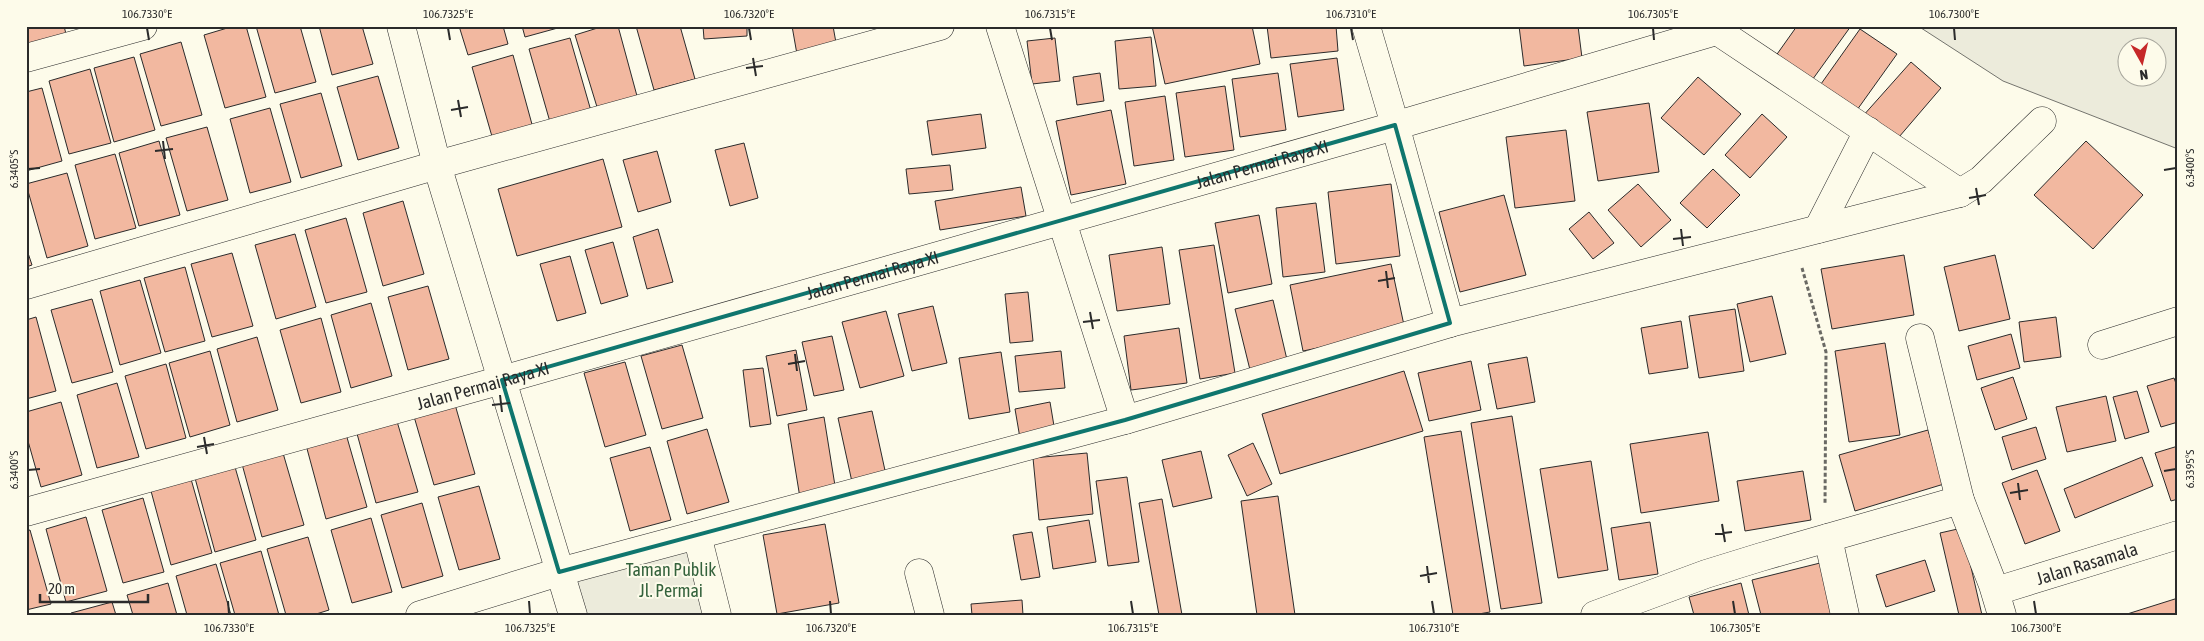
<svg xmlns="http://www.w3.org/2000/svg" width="2204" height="641" font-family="'Asap Condensed',sans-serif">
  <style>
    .green { fill: #ecebdb; stroke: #74746e; fill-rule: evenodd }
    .building { fill: #f2b8a0; stroke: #2b2b2b }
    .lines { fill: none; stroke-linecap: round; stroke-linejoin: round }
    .minor-casing { stroke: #2b2b2b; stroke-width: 29 }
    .path { stroke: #6a6964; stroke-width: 3; stroke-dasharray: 4 2.5; stroke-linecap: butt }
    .minor { stroke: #fdfbea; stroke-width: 28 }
    .marked { fill: none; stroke: #0f766e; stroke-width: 4; stroke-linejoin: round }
    .ticks { fill: none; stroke: #2b2b2b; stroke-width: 2 }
    .labels { text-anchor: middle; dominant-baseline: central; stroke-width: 4; stroke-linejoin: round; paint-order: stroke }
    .street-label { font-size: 18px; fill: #2b2b2b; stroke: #fdfbea }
    .park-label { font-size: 18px; fill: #34623c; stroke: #fdfbea }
    .neatline { fill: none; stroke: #2b2b2b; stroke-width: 2 }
    .ticks-label { font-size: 12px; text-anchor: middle; fill: #2b2b2b }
  </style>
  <rect width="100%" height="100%" fill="#fdfbea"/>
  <!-- green -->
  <path class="green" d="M 1918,26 L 2178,26 L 2178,149 L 2003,81 ZM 2126,48 L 2156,48 L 2156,78 L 2126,78 Z
    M 697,535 L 717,615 L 573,615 L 559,572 Z"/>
  <!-- building -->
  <path class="building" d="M 26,26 L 64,26 L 66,34 L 26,45 Z
    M 234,26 L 246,26 L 266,97 L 225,108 L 204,35 Z
    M 256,26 L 300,26 L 316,82 L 275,93 Z
    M 319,26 L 362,26 L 373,64 L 332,75 Z
    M 459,26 L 503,26 L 508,44 L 468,55 Z
    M 522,26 L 565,26 L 525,37 Z
    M 604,26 L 618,26 L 637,96 L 597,107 L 575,35 Z
    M 636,26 L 680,26 L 695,79 L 654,90 Z
    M 703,26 L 747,26 L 747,36 L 704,39 Z
    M 792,26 L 833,26 L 838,54 L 798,60 Z
    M 1152,26 L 1252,26 L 1260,64 L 1165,84 Z
    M 1267,26 L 1336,26 L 1338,51 L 1271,58 Z
    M 1519,26 L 1578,26 L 1582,58 L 1524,66 Z
    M 1797,26 L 1851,26 L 1810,83 L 1775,57 Z
    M 1860,29 L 1897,54 L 1852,117 L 1816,91 Z
    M 1151,37 L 1156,86 L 1119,89 L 1115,41 Z
    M 570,38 L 591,111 L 550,122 L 529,49 Z
    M 1055,38 L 1060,81 L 1032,84 L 1027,41 Z
    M 181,42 L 202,115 L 161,126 L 140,54 Z
    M 513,55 L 533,128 L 493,140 L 472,67 Z
    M 134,57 L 155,130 L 114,142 L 94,68 Z
    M 1337,58 L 1344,110 L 1298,117 L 1290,64 Z
    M 1911,62 L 1941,88 L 1893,144 L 1862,117 Z
    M 90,69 L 111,143 L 69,154 L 49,81 Z
    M 1100,73 L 1104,101 L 1077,105 L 1073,77 Z
    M 1278,73 L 1286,130 L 1240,137 L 1232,79 Z
    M 378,76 L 399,148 L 358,160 L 337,87 Z
    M 1698,77 L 1741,114 L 1704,155 L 1661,118 Z
    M 1225,86 L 1234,150 L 1185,157 L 1176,93 Z
    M 42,88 L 62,161 L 26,171 L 26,92 Z
    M 321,93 L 342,166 L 301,178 L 280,104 Z
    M 1165,96 L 1174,160 L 1134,166 L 1125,102 Z
    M 1649,103 L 1659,172 L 1598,181 L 1587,112 Z
    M 270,108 L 291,182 L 250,193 L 230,119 Z
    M 1111,110 L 1126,184 L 1071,195 L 1056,121 Z
    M 981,114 L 986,148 L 932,155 L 927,121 Z
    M 1762,114 L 1787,137 L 1750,178 L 1725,155 Z
    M 207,127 L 228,200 L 187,211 L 166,138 Z
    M 1566,130 L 1575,201 L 1515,208 L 1506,137 Z
    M 159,141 L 180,215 L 139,226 L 119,153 Z
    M 2086,141 L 2143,195 L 2093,249 L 2034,195 Z
    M 744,143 L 758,198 L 730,206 L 715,150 Z
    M 657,151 L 671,202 L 638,212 L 623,160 Z
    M 115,154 L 136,228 L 95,239 L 75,165 Z
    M 603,159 L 622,227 L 517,256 L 498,189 Z
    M 950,165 L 953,190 L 909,194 L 906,169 Z
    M 1713,169 L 1740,195 L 1707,228 L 1680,203 Z
    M 67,173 L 88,246 L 47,258 L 26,184 Z
    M 1391,184 L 1400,256 L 1336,264 L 1328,192 Z
    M 1638,184 L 1671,220 L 1641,247 L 1608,210 Z
    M 1021,187 L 1026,216 L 940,230 L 935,201 Z
    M 1504,195 L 1526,275 L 1460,292 L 1439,212 Z
    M 403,201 L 424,274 L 383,286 L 363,213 Z
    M 1316,203 L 1325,272 L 1283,277 L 1276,208 Z
    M 1589,212 L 1614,243 L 1593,259 L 1569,229 Z
    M 1259,215 L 1272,284 L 1228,293 L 1215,223 Z
    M 346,218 L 367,292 L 326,303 L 305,230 Z
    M 658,229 L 673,282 L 647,289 L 633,237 Z
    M 295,234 L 316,307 L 276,319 L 255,245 Z
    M 613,242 L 628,296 L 601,304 L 585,250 Z
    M 1214,245 L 1235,373 L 1200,379 L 1179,250 Z
    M 26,247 L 32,265 L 26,267 Z
    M 1162,247 L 1170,304 L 1117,311 L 1109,255 Z
    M 232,253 L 253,326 L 212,337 L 191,264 Z
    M 1904,255 L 1914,315 L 1832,329 L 1821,269 Z
    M 1995,255 L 2010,319 L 1959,331 L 1944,267 Z
    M 570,256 L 586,313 L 557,321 L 540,264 Z
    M 1391,264 L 1405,330 L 1303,351 L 1290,285 Z
    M 185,267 L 205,341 L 165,352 L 144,278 Z
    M 140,280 L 161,353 L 120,365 L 100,291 Z
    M 428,286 L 449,359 L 408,370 L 388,297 Z
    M 1028,292 L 1033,341 L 1010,343 L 1005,294 Z
    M 1772,296 L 1786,354 L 1750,362 L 1737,304 Z
    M 92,299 L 113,372 L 72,383 L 51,310 Z
    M 1273,300 L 1288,364 L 1251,374 L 1235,309 Z
    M 371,303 L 392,376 L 351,388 L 331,315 Z
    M 933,306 L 947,363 L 912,371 L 898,314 Z
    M 1735,309 L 1744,371 L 1699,378 L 1689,316 Z
    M 886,311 L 904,376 L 860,388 L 842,322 Z
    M 36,317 L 56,391 L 26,399 L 26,320 Z
    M 2056,317 L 2061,357 L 2024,362 L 2019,322 Z
    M 321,318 L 341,392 L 301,403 L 280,330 Z
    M 1681,321 L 1688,368 L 1649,374 L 1641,328 Z
    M 1179,328 L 1187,383 L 1131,390 L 1124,336 Z
    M 2011,334 L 2020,368 L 1977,380 L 1968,346 Z
    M 832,336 L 844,390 L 814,396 L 802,342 Z
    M 257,337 L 278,410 L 237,422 L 217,349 Z
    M 1885,343 L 1900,435 L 1849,442 L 1835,351 Z
    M 682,345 L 703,418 L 662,429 L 641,356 Z
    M 796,350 L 807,410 L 777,416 L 766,356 Z
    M 210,351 L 230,425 L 190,437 L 169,363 Z
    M 1061,351 L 1065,388 L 1019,392 L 1015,356 Z
    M 1001,352 L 1010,412 L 969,419 L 959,358 Z
    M 1527,357 L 1535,402 L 1497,409 L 1488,364 Z
    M 1471,361 L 1481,410 L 1429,421 L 1418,373 Z
    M 625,362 L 646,435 L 605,447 L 584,373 Z
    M 166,364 L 186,438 L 146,449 L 125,376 Z
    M 763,368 L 771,424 L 750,427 L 743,370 Z
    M 1404,371 L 1423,431 L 1280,474 L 1262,414 Z
    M 2013,377 L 2027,419 L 1995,430 L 1981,388 Z
    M 2174,378 L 2178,389 L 2178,422 L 2161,427 L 2147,386 Z
    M 117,383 L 139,457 L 97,468 L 77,395 Z
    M 2137,391 L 2149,432 L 2125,439 L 2113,397 Z
    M 2106,396 L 2116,441 L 2067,452 L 2056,407 Z
    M 454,401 L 475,474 L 434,485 L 413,413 Z
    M 61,402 L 82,475 L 41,487 L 26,434 L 26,412 Z
    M 1050,402 L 1056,438 L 1021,444 L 1015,409 Z
    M 872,411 L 886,475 L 852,482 L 838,418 Z
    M 1512,416 L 1542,603 L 1501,609 L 1471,423 Z
    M 824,417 L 836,492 L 800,498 L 788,424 Z
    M 396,418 L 418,492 L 376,503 L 356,430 Z
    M 2036,427 L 2046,459 L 2012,470 L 2002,437 Z
    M 707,429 L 729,502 L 687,514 L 667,441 Z
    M 1928,430 L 1944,484 L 1855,511 L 1839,455 Z
    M 1461,431 L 1490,612 L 1473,615 L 1453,615 L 1424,437 Z
    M 1708,432 L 1719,501 L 1641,513 L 1630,444 Z
    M 346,434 L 367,507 L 326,519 L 306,445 Z
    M 1253,443 L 1272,484 L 1247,496 L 1228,455 Z
    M 2178,446 L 2178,499 L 2171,501 L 2155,453 Z
    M 650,447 L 671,520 L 630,531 L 610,458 Z
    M 1201,451 L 1212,498 L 1173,507 L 1162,460 Z
    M 283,453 L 304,525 L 262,537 L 242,464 Z
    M 1087,453 L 1093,514 L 1039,520 L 1033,458 Z
    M 2142,457 L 2153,486 L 2075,518 L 2064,489 Z
    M 1591,461 L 1608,570 L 1558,578 L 1540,469 Z
    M 235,467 L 256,540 L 215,552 L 195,478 Z
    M 2037,470 L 2060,531 L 2025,544 L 2002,483 Z
    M 1803,471 L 1811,520 L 1745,531 L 1737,481 Z
    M 1127,477 L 1139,562 L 1108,566 L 1096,481 Z
    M 191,479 L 212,553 L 171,565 L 151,491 Z
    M 479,486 L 500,559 L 459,570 L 438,497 Z
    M 1278,496 L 1295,615 L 1257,615 L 1241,501 Z
    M 143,498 L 164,572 L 123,583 L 102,510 Z
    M 1162,499 L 1182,615 L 1159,615 L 1139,503 Z
    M 422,503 L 443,576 L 402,588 L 381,515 Z
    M 86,517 L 107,591 L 66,602 L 46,529 Z
    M 371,518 L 392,592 L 352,603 L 331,530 Z
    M 1089,520 L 1096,562 L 1053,569 L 1047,527 Z
    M 1650,522 L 1658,574 L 1619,580 L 1611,528 Z
    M 825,524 L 839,603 L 777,614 L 763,535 Z
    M 1962,528 L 1982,615 L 1959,615 L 1940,533 Z
    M 30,530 L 51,604 L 26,610 L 26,531 Z
    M 1032,532 L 1040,577 L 1021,580 L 1013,535 Z
    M 308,537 L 329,610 L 313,615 L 286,615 L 267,549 Z
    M 261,551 L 279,615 L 235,615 L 220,563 Z
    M 1925,560 L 1935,591 L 1886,607 L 1876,575 Z
    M 1820,563 L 1834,615 L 1761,615 L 1752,580 Z
    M 216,564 L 231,615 L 187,615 L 176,576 Z
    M 168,583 L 177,615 L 133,615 L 127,595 Z
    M 1741,583 L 1749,615 L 1694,615 L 1689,597 Z
    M 2178,598 L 2178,615 L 2124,615 Z
    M 1022,600 L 1023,615 L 972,615 L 971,604 Z
    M 112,602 L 116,615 L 72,615 L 71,613 Z"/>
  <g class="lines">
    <defs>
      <g id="minor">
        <path d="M 401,26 L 437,165 L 573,615"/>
        <path d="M 1000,26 L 1125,420"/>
        <path d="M 1366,26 L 1395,125 L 1450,323"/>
        <path d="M 1710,26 L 1960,193"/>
        <path d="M 26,58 L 143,26"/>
        <path d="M 1818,229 L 1868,131"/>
        <path d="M 26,285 L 437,165 L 940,26"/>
        <path d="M 1920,338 L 1960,500 L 1993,585 L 2002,615"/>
        <path d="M 2102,345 L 2178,321"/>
        <path id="s1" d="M 26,512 L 502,380 L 1384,129 L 1716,31"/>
        <path d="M 697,535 L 717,615"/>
        <path d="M 1828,538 L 1845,615"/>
        <path d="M 919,573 L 930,615"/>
        <path id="s2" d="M 1996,591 L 2178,535"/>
        <path d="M 420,615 L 559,572 L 1125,420 L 1450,323 L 1960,193 L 1981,180 L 2042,121"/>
        <path d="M 1595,615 L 1706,574 L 1761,557 L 1960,500"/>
      </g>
    </defs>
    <!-- minor casing -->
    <use href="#minor" class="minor-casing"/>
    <!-- path -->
    <path class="path" d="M 1802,268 L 1826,352 L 1825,505"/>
    <!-- minor -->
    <use href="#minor" class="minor"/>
  </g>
  <!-- marked area -->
  <path class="marked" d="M 1395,125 L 1450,323 L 1125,420 L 559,572 L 502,380 Z"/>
  <!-- ticks -->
  <path class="ticks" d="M 147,28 L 149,40M 448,28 L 450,40M 749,28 L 751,40M 1050,28 L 1052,40M 1351,28 L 1353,40M 1653,28 L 1654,40M 1954,28 L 1955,40M 753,58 L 756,76M 746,68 L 763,66M 458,100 L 461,117M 451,110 L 468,107M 163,141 L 165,159M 155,151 L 173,149M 28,169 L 40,168M 2164,170 L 2176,168M 1976,188 L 1979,205M 1969,198 L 1986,195M 1681,229 L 1683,246M 1673,239 L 1691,237M 1386,271 L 1388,288M 1378,281 L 1395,278M 1090,312 L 1093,329M 1083,322 L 1100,320M 795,354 L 797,371M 788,364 L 805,361M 500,395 L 502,412M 492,405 L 510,403M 204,437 L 207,454M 197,447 L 214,444M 28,470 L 40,469M 2164,471 L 2176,469M 2018,483 L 2020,500M 2010,493 L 2028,490M 1722,524 L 1725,542M 1715,534 L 1732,532M 1427,566 L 1429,583M 1420,576 L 1437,573M 228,601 L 229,614M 529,601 L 530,614M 830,601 L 831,614M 1131,601 L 1133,614M 1432,601 L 1434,614M 1733,601 L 1735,614M 2034,601 L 2036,614"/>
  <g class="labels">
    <!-- street labels -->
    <g class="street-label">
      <text stroke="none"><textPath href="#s1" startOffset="1284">Jalan Permai Raya XI</textPath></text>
      <text stroke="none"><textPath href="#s1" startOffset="879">Jalan Permai Raya XI</textPath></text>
      <text stroke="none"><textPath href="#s1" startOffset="474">Jalan Permai Raya XI</textPath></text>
      <text stroke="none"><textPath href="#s2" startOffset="95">Jalan Rasamala</textPath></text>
    </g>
    <!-- park labels -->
    <g class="park-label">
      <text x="671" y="569">Taman Publik<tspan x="671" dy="21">Jl. Permai</tspan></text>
    </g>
  </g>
  <!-- border -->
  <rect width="2204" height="641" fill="none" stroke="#fdfbea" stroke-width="55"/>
  <!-- north arrow -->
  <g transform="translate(2142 62) rotate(172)"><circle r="24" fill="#fdfbea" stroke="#a9a89e"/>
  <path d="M0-4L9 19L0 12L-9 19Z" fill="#c62828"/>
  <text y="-8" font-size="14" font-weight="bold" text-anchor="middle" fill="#2b2b2b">N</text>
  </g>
  <!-- scale -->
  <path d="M40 594v8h108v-8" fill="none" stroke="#2b2b2b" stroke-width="2.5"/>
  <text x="48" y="594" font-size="15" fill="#2b2b2b" stroke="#fdfbea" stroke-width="4" paint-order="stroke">20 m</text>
  <rect x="28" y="28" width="2148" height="586" class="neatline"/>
  <g class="ticks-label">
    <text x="147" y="18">106.7330°E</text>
    <text x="448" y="18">106.7325°E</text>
    <text x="749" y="18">106.7320°E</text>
    <text x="1050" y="18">106.7315°E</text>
    <text x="1351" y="18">106.7310°E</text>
    <text x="1653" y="18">106.7305°E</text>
    <text x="1954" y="18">106.7300°E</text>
    <text transform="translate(2190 168) rotate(-90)" y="4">6.3400°S</text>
    <text transform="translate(14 169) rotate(-90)" y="4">6.3405°S</text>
    <text transform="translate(2190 469) rotate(-90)" y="4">6.3395°S</text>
    <text transform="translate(14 470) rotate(-90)" y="4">6.3400°S</text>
    <text x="229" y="632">106.7330°E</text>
    <text x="530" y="632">106.7325°E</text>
    <text x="831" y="632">106.7320°E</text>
    <text x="1133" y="632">106.7315°E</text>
    <text x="1434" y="632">106.7310°E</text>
    <text x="1735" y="632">106.7305°E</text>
    <text x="2036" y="632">106.7300°E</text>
  </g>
</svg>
